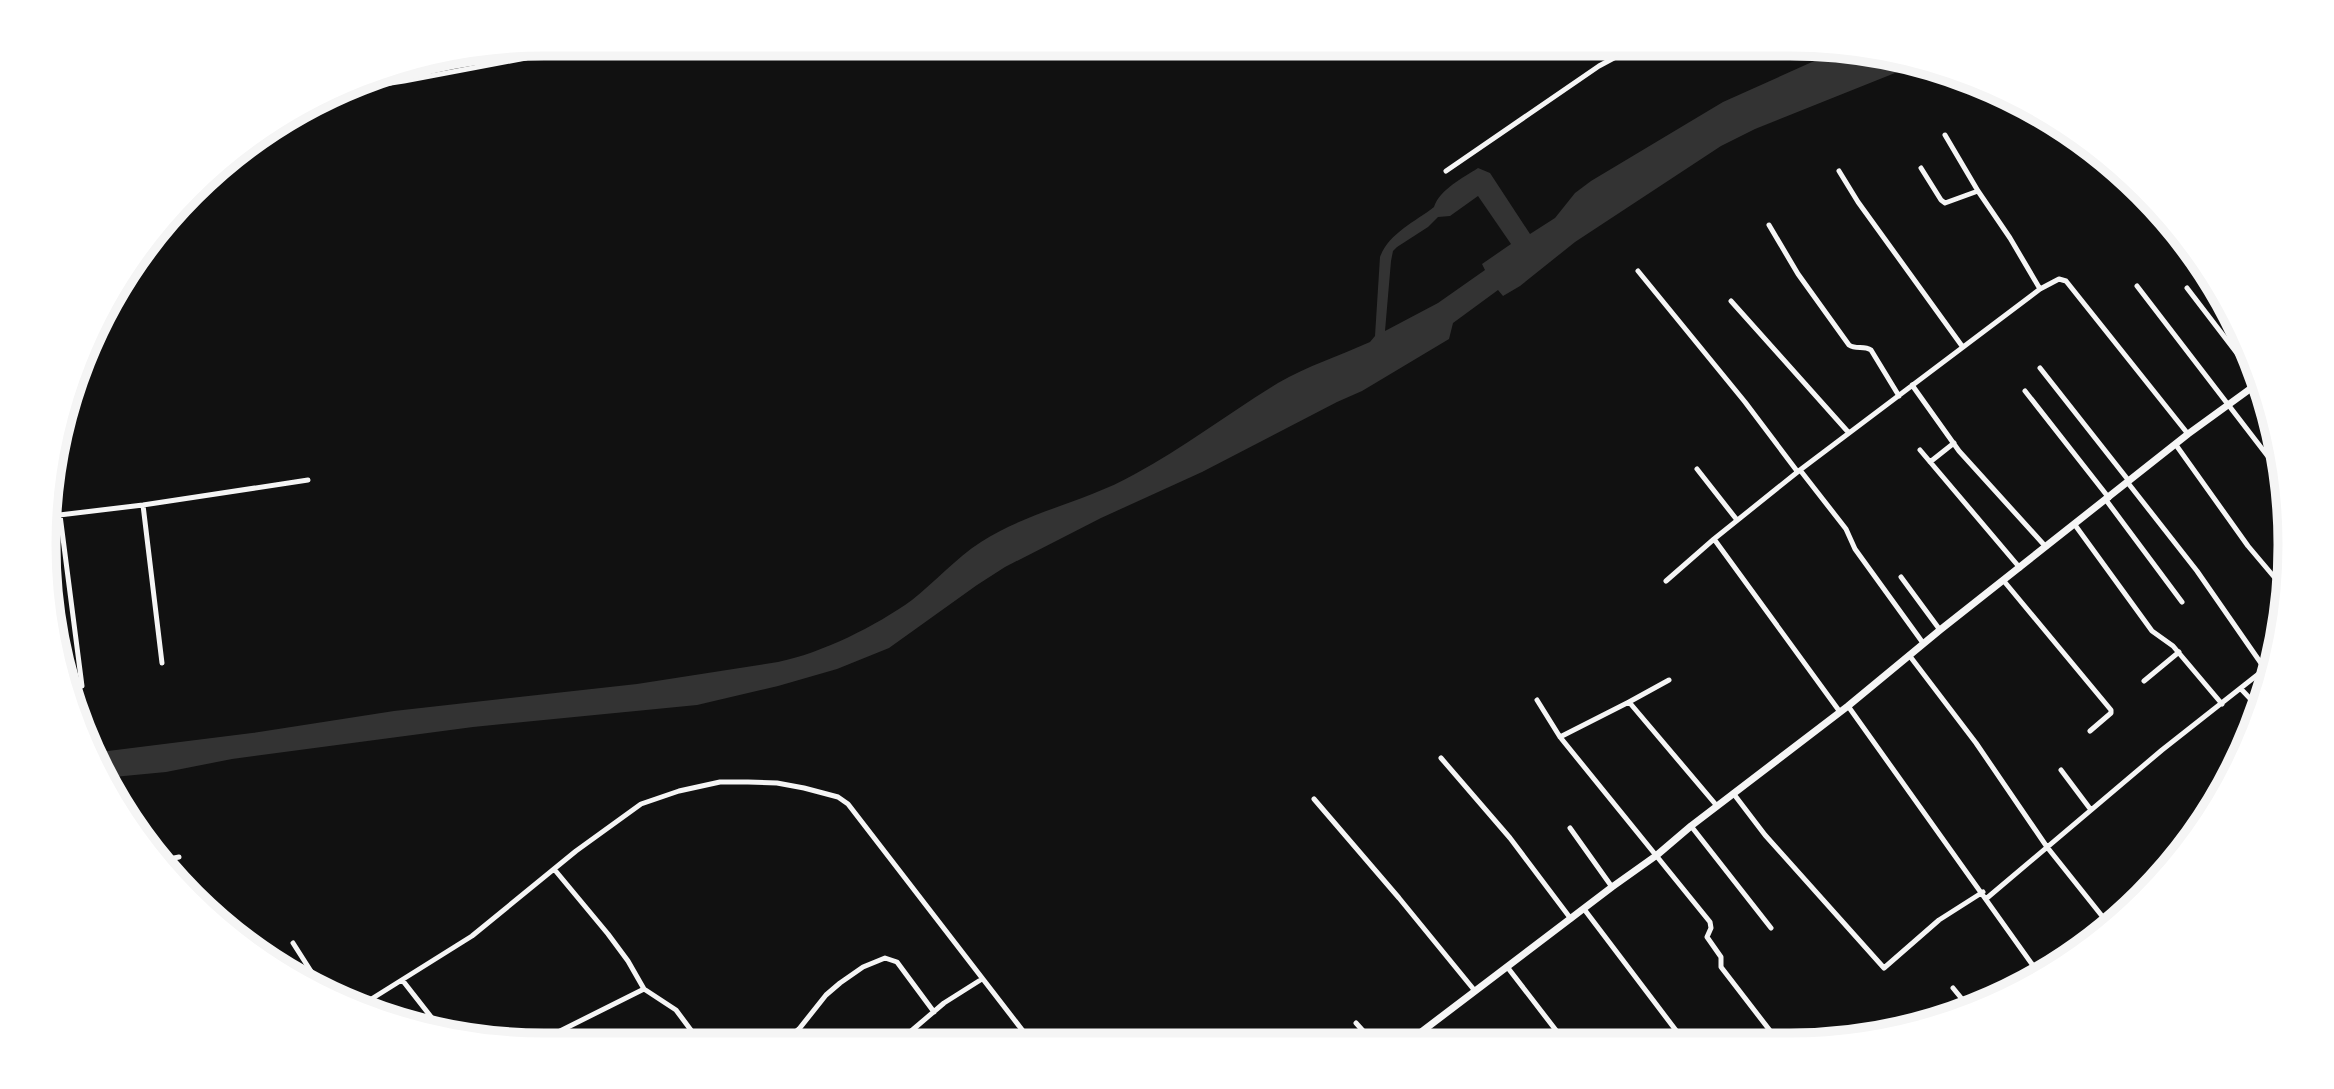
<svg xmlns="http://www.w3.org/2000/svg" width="2334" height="1089" font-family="Commissioner,sans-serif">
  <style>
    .water { fill: #333; fill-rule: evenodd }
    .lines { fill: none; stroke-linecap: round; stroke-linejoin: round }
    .minor { stroke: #f5f5f5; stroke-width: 5 }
    .tertiary { stroke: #f5f5f5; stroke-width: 7 }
    .rim { fill: none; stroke: #f5f5f5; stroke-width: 9 }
  </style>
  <rect width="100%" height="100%" fill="#111"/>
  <!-- water -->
  <path class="water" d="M 1841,49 L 1887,53 L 1920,63 L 1755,129 L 1721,146 L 1575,242 L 1520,286 L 1503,296 L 1498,290 L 1453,323 L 1449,339 L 1362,391 L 1337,402 L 1202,472 L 1101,518 L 1005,567 L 977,585 L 889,648 L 837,669 L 778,686 L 697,705 L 473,727 L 232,759 L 166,772 L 103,778 L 92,753 L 259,732 L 394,711 L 637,684 L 778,662 C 822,653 876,626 912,600 C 935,582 956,558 981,542 C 1029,511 1086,502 1135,474 C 1185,447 1230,412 1278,383 C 1307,366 1339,356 1370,342 L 1375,336 L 1380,257 C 1389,233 1415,222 1434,207 C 1440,189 1463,178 1478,168 L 1490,173 L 1530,234 L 1555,218 L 1575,193 L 1591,181 L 1723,102 ZM 1478,196 L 1511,244 L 1482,264 L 1485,270 L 1438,303 L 1385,331 L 1391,261 L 1393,251 L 1397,247 L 1428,227 L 1438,217 L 1450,216 Z"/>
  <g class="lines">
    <!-- minor -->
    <path class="minor" d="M 338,91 L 404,81 L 526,58 L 556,44
      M 1921,168 L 1941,200 L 1945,203 L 1978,191
      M 1446,171 L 1599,66 L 1640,44
      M 1839,171 L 1858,202 L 1962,346
      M 1769,225 L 1798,274 L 1849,345 C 1856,350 1864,345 1871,350 L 1899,396
      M 1638,271 L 1745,402 L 1797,471
      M 2137,286 L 2283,476
      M 2187,288 L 2259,382
      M 2040,289 L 2059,279 L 2066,281 L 2188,434
      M 1731,301 L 1849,433
      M 2040,368 L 2129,481
      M 1912,385 L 1959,451 L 2046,547
      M 2025,391 L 2109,498
      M 2176,445 L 2248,546 L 2286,591
      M 1920,450 L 2020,568
      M 1930,462 L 1954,443
      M 1697,469 L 1737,520
      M 1800,470 L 1846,529 L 1855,549 L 1923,643
      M 2128,483 L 2197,571 L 2265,669
      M 2106,500 L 2182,602
      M 143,505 L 162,663
      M 60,515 L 82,686
      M 51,516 L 143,505 L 308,480
      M 2075,525 L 2152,631 L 2173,646 L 2222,704
      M 1901,577 L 1940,630
      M 2003,580 L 2111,710 L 2111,713 L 2090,731
      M 1666,581 L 1714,539
      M 1909,655 L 1976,743 L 2047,847 L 2110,926
      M 2144,681 L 2179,652
      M 2241,689 L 2260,709
      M 1537,700 L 1560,737 L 1710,922 L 1711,928 L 1707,937 L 1721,957 L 1721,967 L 1778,1041
      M 1629,702 L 1669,680
      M 1848,706 L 2039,974
      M 1840,712 L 1714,539 L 1800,470 L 2040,289 L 2010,238 L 1978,191 L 1945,135
      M 1560,737 L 1629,702 L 1717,806
      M 1441,758 L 1510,838 L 1571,919
      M 2061,770 L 2091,810
      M 1733,793 L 1765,835 L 1884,968 L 1939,920 L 1983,892
      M 1314,799 L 1399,898 L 1475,991
      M 1691,826 L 1771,928
      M 1570,828 L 1612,887
      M 164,860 L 179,857
      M 1987,898 L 2162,750 L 2275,661
      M 1584,909 L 1684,1041
      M 293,943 L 321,987
      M 1508,968 L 1565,1042
      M 403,981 L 446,1036
      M 1953,988 L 1971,1010
      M 644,989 L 676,1010 L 702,1045
      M 357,1008 L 472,936 L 576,851 L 641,804 L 679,791 L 720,782 L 748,782 L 777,783 L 804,788 L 838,797 L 848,804 L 1033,1044
      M 1356,1023 L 1374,1043
      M 534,1044 L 644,989 L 628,961 L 608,934 L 554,869
      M 781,1044 L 799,1029 L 826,995 L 840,983 L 863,967 L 885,958 L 897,962 L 934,1012
      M 891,1044 L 910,1032 L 944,1003 L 982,979
      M 721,1045 L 725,1045"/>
    <!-- tertiary -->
    <path class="tertiary" d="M 1408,1042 L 1612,887 L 1657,855 L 1691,826 L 1848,706 L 1940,630 L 2188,434 L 2261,381"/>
  </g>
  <!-- crop -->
  <path d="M0 0H2334V1089H0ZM544 56H1790A488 488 0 0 1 2278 544V545A488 488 0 0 1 1790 1033H544A488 488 0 0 1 56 545V544A488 488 0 0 1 544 56Z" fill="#fff" fill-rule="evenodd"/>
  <path class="rim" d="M544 56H1790A488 488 0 0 1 2278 544V545A488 488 0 0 1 1790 1033H544A488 488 0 0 1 56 545V544A488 488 0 0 1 544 56Z"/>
</svg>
